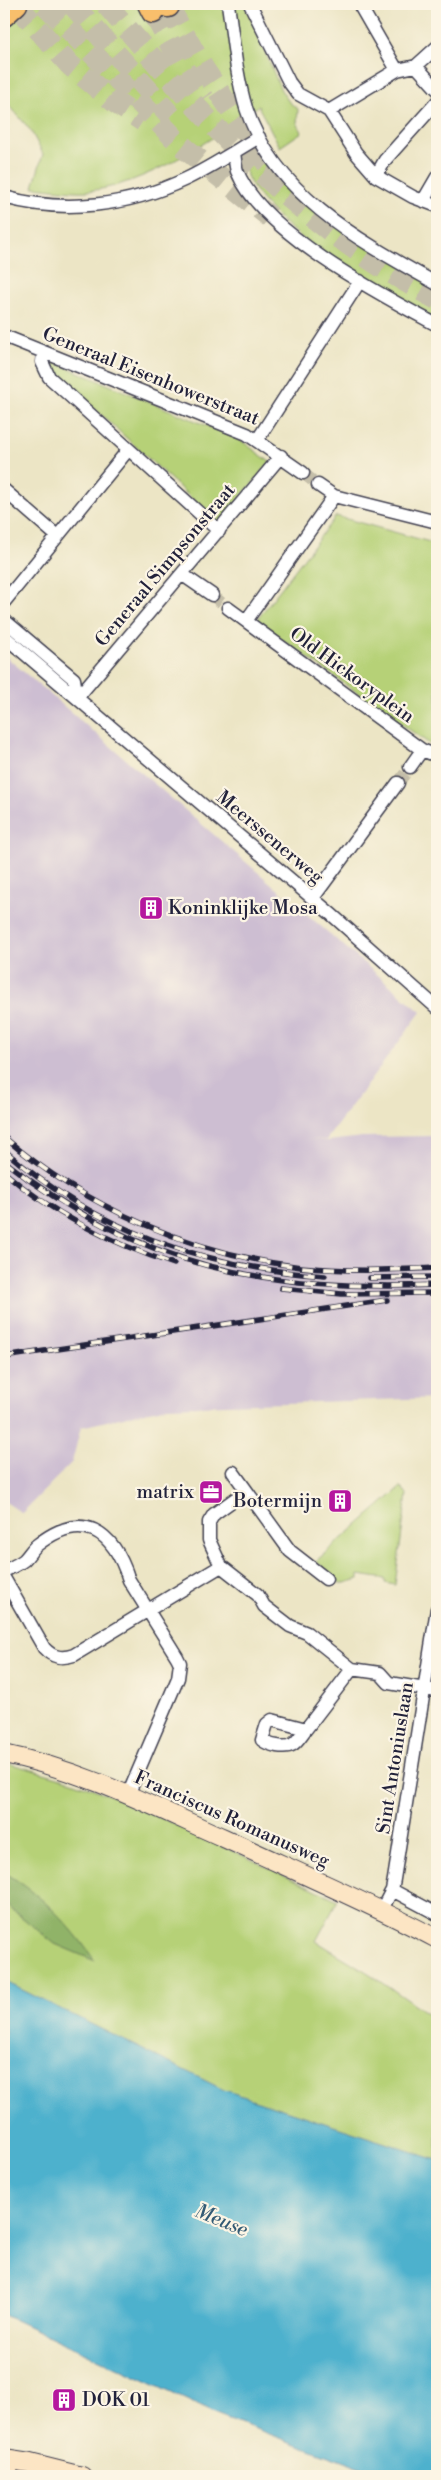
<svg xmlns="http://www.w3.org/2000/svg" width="441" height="2480" font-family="'Libre Bodoni',serif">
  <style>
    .industrial { fill: #cdbed2 }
    .green { fill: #b6d177; stroke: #6c7a59 }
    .forest { fill: #90b368; stroke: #596a52 }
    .water { fill: #4eb1cd; stroke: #386a84 }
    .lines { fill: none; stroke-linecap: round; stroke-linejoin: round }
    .street-tunnel { stroke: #c4bea9; stroke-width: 12; stroke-dasharray: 12 6; stroke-linecap: butt }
    .highway-tunnel { stroke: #c4bea9; stroke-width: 22; stroke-dasharray: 22 11; stroke-linecap: butt }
    .street-casing { stroke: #403f50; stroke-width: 15 }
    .secondary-casing { stroke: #403f50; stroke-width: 20 }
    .highway-casing { stroke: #403f50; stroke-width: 25 }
    .street { stroke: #fff; stroke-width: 12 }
    .secondary { stroke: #fce5c4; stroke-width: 18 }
    .highway { stroke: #f8bf6c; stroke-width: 22 }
    .rail-casing { stroke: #22223b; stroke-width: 5.5 }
    .rail { stroke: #fcf5e5; stroke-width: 4; stroke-dasharray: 11; stroke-linecap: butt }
    .labels { text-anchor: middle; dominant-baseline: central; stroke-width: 4.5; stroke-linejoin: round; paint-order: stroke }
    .street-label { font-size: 19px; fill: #22223b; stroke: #fcf5e5 }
    .poi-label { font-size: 19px; fill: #22223b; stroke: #fcf5e5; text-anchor: start }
    .water-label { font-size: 20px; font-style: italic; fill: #345b75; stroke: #fcf5e5 }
  </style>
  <rect width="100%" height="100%" fill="#fcf5e5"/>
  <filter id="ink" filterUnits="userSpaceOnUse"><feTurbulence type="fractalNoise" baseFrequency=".02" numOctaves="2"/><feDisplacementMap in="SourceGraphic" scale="10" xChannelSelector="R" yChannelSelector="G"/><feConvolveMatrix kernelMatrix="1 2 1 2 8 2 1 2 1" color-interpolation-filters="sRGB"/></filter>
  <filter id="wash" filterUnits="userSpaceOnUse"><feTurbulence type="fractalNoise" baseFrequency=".0096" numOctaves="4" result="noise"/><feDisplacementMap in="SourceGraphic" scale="20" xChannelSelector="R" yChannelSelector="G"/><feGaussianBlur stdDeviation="1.12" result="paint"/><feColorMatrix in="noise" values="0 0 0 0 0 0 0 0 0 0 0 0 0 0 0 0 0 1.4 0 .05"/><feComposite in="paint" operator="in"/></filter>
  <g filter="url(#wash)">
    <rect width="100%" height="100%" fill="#ece5c5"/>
    <!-- industrial -->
    <path class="industrial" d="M 4,655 L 421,1012 L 326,1140 L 307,1139 L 329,1141 L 362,1137 L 437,1136 L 437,1398 L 167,1407 L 81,1427 L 72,1462 L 22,1513 L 4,1501 Z"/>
    <!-- green -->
    <path class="green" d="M 23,4 L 245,4 L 281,90 L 289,102 L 298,109 L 297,123 L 302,132 L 280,147 L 258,106 C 213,139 145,186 87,191 C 70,192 50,188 33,187 L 43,154 L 31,131 L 4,99 L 4,20 Z
      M 255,155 L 264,157 L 282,178 L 437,287 L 437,322 C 395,296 350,273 310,244 C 290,230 240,186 245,161 Z
      M 49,360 L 239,439 L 270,462 L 219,524 L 106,419 L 55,376 Z
      M 336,516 L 437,544 L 437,747 L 434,747 L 256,621 Z
      M 401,1487 L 407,1494 L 395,1585 L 385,1583 L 385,1579 L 359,1575 L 359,1579 L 341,1584 L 316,1561 Z
      M 4,1762 L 72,1781 L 123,1800 L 338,1900 L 316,1941 L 370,1974 L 437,2020 L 437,2160 L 224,2090 L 4,1981 L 4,1803 L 6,1800 L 4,1799 Z"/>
    <!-- forest -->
    <path class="forest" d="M 4,1872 C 43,1896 69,1923 95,1961 L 55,1944 L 4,1903 Z"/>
    <!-- water -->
    <path class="water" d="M 4,1981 L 224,2090 L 437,2160 L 437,2476 L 382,2476 L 221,2416 L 4,2315 Z"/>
  </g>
  <g filter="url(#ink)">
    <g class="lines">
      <!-- street-tunnel -->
      <path class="street-tunnel" d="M 303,473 L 318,485
        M 212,595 L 228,608
        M 398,783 L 410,767"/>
      <!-- highway-tunnel -->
      <path class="highway-tunnel" d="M 16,4 L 70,65 L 116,103 L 143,121
        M 45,4 L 182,146 L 270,217
        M 72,4 L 171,116
        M 106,4 C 207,123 297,225 437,299
        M 168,6 L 203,68 L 275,175
        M 153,12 L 183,68 L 204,99"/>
      <defs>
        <path id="street" d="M 228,4 C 233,38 236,75 246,108 C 275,196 362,242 437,284
          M 250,4 L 289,82 L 298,94 L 329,111 L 356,153 L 376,176 L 413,197 L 437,206
          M 359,4 L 397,70
          M 416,66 L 437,89
          M 329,111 L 397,70 L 416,66 L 437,47
          M 234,152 C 235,158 235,165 237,171 C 261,232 381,295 437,325
          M 376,176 L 385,160 L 437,102
          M 4,197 C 64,214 129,206 186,179 C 211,167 235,151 259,137
          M 423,201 L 437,177
          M 4,336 L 247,434 L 303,473
          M 43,353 L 42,362 L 49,377 L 219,531
          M 258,439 L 360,281
          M 318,485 L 334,496 L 437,522
          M 4,490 L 57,536
          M 183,575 L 212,595
          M 4,602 L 128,450
          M 228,608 L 422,750 L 437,756
          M 4,620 L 74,679 L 77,698
          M 246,621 L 334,496
          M 4,636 L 331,914 L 437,1008
          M 77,698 L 281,456
          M 410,767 L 422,750
          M 313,898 L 398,783
          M 233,1472 L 290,1551 L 326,1579
          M 246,1491 L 214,1514 L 209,1522 L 209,1540 L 221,1566 L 258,1595 L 264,1606 L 290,1626 L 307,1633 L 352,1669 L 380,1673 L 389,1683 L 437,1691
          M 4,1571 C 10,1568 19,1564 24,1560 C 29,1555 32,1549 37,1545 C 83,1509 113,1530 129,1580 L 177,1657 L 180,1663 L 178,1678 L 128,1795
          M 4,1578 L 44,1648 C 53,1658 62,1659 74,1655 L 221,1566
          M 306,1729 C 296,1741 295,1749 277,1746 C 271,1745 267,1744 262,1740 L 267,1724 L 272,1720 L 306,1729 L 352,1669
          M 392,1890 L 437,1914
          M 381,1911 L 392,1890 L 394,1879 L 437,1609"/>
        <path id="secondary" d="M 4,1754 C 82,1770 152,1806 224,1838 C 295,1871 368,1902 437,1939
          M 4,2459 L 30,2463 L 82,2476
          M 4,2475 L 10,2476"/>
        <path id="highway" d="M 149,4 L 153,12
          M 167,4 L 168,6
          M 4,15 L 16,4"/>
      </defs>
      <!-- street casing -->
      <use href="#street" class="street-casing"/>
      <!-- secondary casing -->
      <use href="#secondary" class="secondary-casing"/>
      <!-- highway casing -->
      <use href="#highway" class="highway-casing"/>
      <!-- street -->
      <use href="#street" class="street"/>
      <!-- secondary -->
      <use href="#secondary" class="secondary"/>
      <!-- highway -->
      <use href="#highway" class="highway"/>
      <defs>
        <path id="rail" d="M 4,1137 C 86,1208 193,1254 301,1267 C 347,1272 392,1270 437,1268
          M 4,1150 C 96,1231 203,1267 325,1276
          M 4,1161 C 142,1269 266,1291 437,1285
          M 4,1172 C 53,1214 113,1244 174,1264
          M 370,1278 L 437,1277
          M 281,1288 L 342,1294 L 437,1293
          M 4,1357 L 387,1300"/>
      </defs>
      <!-- rail casing -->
      <use href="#rail" class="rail-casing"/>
      <!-- rail -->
      <use href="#rail" class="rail"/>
    </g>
  </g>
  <!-- icons -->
  <defs>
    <symbol id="building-square" viewBox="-11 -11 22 22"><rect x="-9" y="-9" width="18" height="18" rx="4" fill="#b5179e" stroke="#fcf5e5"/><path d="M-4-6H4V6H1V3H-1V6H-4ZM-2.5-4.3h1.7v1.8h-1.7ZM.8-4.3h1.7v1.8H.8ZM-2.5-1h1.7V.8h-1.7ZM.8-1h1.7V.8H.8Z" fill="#fff"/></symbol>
    <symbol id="office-square" viewBox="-11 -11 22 22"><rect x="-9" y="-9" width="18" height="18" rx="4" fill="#b5179e" stroke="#fcf5e5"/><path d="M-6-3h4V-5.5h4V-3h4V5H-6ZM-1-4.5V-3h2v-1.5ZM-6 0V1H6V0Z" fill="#fff"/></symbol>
  </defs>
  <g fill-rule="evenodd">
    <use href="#building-square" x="137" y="894" width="28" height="28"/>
    <use href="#office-square" x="197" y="1478" width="28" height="28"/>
    <use href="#building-square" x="326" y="1487" width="28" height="28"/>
    <use href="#building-square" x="50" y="2386" width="28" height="28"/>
  </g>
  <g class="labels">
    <!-- street labels -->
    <g class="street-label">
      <text transform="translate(151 376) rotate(22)">Generaal Eisenhowerstraat</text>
      <text transform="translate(165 565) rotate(-50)">Generaal Simpsonstraat</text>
      <text transform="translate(352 675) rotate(36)">Old Hickoryplein</text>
      <text transform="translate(270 837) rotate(40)">Meerssenerweg</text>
      <text transform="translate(395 1758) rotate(-81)">Sint Antoniuslaan</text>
      <text transform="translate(232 1819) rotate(24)">Franciscus Romanusweg</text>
    </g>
    <!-- poi labels -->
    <g class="poi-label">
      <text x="168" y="908">Koninklijke Mosa</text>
      <text x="194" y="1492" text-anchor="end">matrix</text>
      <text x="322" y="1501" text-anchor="end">Botermijn</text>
      <text x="82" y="2400">DOK 01</text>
    </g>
    <!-- water labels -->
    <g class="water-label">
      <text transform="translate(221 2221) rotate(22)">Meuse</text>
    </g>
  </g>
  <!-- margin -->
  <rect width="441" height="2480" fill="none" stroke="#fcf5e5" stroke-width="20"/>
</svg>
